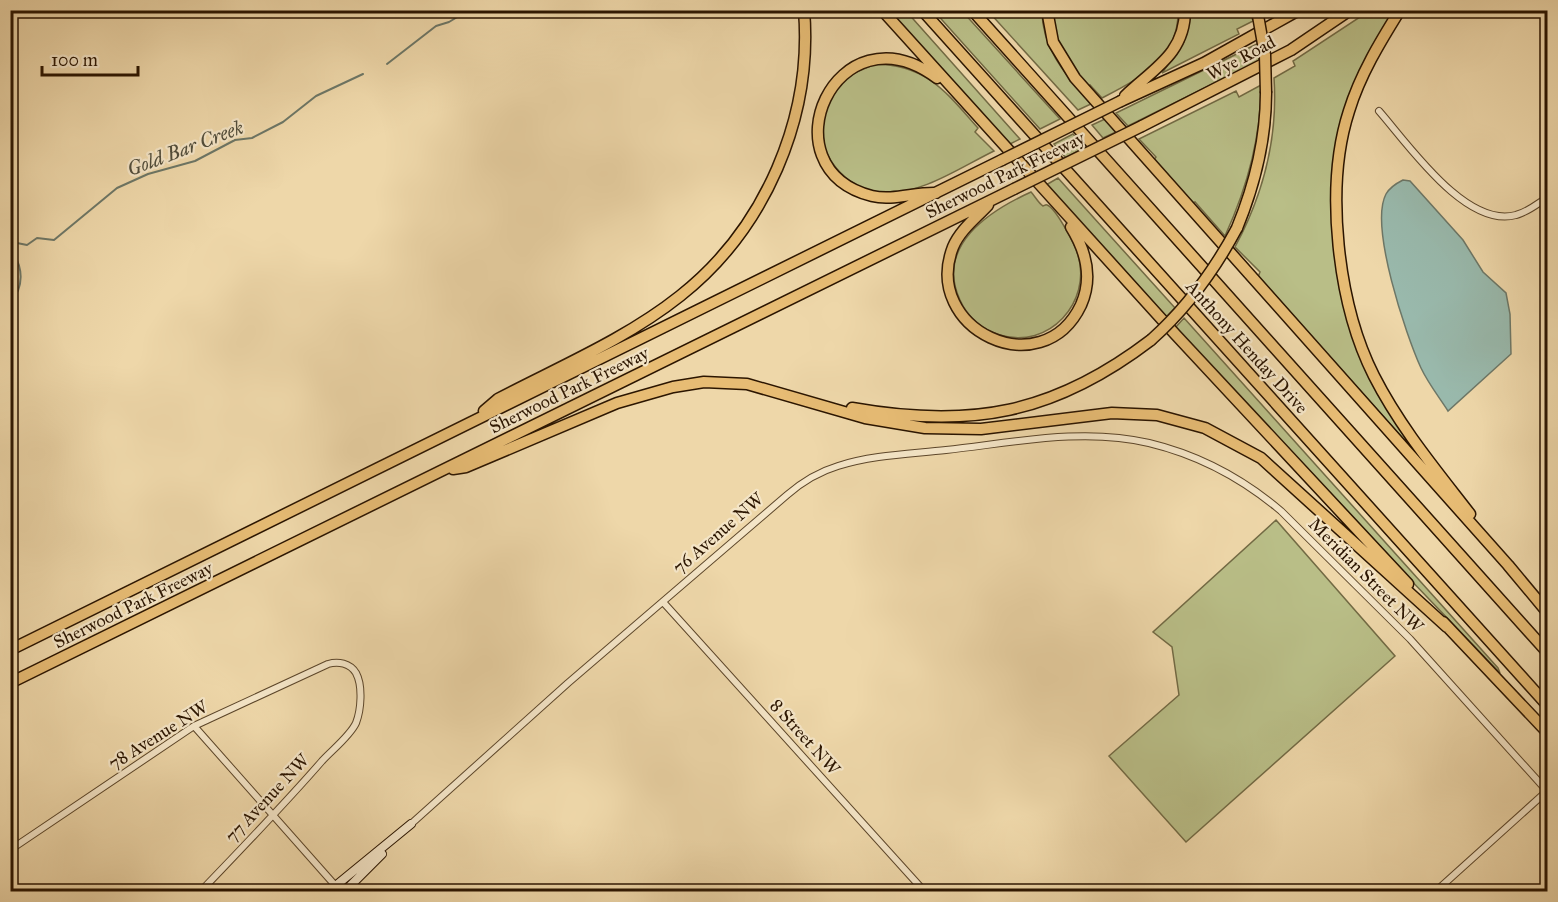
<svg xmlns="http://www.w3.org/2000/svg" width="1558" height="902" font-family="'IM FELL Great Primer',serif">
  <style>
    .green { fill: #b9be87; stroke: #726a44; stroke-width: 1.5 }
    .water { fill: #99b9ac; stroke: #6d7767; stroke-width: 1.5 }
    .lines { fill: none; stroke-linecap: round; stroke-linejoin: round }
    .stream { stroke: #6d7767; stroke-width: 2 }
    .street-casing { stroke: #5c462a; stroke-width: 8 }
    .secondary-casing { stroke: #2b1500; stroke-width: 10 }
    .highway-casing { stroke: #2b1500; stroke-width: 13 }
    .street { stroke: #f4e5c7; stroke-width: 6 }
    .secondary { stroke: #f4e5c7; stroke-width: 8 }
    .highway { stroke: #e7bc74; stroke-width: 10 }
    .highway-bridge-casing { stroke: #2b1500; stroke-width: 13; stroke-linecap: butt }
    .highway-bridge { stroke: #e7bc74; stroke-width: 10 }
    .labels { text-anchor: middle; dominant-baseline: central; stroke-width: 4.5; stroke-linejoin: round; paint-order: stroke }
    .street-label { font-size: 18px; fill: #2b1500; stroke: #f4e5c7 }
    .water-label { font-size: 20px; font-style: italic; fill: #524e3c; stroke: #f4e5c7 }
  </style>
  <rect width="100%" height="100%" fill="#eed7a9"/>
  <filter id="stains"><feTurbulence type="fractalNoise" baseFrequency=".00333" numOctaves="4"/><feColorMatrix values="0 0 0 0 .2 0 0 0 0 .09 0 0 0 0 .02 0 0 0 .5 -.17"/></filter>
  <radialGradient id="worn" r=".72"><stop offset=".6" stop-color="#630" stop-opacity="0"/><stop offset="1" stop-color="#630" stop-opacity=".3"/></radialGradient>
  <!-- green -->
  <path class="green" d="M 889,11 L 906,11 L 1020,139 L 1010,144 Z
    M 934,11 L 962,11 L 1060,119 L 1040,129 Z
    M 988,11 L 1042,11 C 1042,50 1067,76 1091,104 L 1078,110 Z
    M 1051,11 L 1178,11 C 1179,59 1140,78 1102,98 L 1090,85 L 1086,87 L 1058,49 Z
    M 1188,11 L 1250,11 L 1253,21 L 1237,29 L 1239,34 L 1162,73 L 1184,42 Z
    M 1369,11 L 1393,11 L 1364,62 L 1332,207 L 1334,253 L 1339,282 L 1358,347 L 1433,472 L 1258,277 L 1260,272 L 1235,247 C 1263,195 1278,137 1274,78 L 1295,66 L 1293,61 Z
    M 1257,44 L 1259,61 L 1128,126 L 1116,113 Z
    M 875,64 C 927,65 946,92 978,128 L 975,132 L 994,151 C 961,167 921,195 883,193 C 846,190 815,154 822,116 C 824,107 833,91 839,84 C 846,75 865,69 875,64 Z
    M 1261,85 C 1261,138 1247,188 1225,236 L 1195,202 L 1190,204 L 1153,161 L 1156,157 L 1139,139 L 1236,91 L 1239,97 Z
    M 1105,119 L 1116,132 L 1103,138 L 1092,125 Z
    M 1073,134 L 1085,147 L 1066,158 L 1054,144 Z
    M 1058,178 L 1175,308 L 1165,318 L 1046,185 Z
    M 1031,192 C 1034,195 1039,204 1043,206 C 1044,206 1046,204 1047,205 C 1056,208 1075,245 1078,255 C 1092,302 1049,350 1000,335 C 982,330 967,316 960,300 C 935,246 989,211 1031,192 Z
    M 1184,318 L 1498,668 L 1500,673 L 1379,547 L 1175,328 Z
    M 1276,520 L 1395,656 L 1186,842 L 1109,756 L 1179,695 L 1172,647 L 1153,632 Z"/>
  <!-- water -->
  <path class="water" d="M 1403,180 L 1410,181 L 1463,240 L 1483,272 L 1506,293 L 1510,314 L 1511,354 L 1448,411 C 1439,397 1428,383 1421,368 C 1406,335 1369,226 1386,194 C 1390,187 1397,183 1403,180 Z"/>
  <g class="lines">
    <!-- stream -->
    <path class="stream" d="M 387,64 L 436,26 L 449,22 L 469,10
      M 10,303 C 25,287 23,266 11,250 L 17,243 L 27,245 L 37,238 L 54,240 L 117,188 L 148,174 L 195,161 L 235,140 L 252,138 L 283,122 L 316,96 L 363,74"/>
    <defs>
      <path id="street" d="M 1379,111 C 1408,144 1466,229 1516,215 C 1528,212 1537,204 1548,197
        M 663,602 L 925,892
        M 194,726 L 341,892
        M 411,824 L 568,683 L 787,495 C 802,482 818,472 838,466 C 872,455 910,454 946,450 C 1011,443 1083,427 1149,443 C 1199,455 1242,478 1281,511 L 1410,639 L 1548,792
        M 10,850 L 194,726 L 328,664 C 338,661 350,663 356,673 C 363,686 361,710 356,723 C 350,736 332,750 322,761 C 283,806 241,849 200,892
        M 1435,892 L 1547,791"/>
      <path id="secondary" d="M 328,892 L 411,824
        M 344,892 L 382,854"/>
      <path id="highway" d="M 882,10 L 1175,334 L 1408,584
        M 922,10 L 1548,706
        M 972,10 L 1548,653
        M 1047,10 L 1053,42 L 1075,78 L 1508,565 L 1548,613
        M 1400,10 C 1380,42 1360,75 1349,111 C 1324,188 1338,305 1374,376 C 1400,427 1436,470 1470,514
        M 1125,96 C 1153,69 1185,54 1185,10
        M 1121,101 L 1204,63 L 1299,10
        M 1142,126 L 1291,50 L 1350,10
        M 936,193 C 915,192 893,201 872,196 C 763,168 836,3 937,78
        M 988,205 C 976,218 960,230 953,247 C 921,329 1042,387 1081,305 C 1093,278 1086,251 1071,227
        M 1237,228 C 1255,184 1266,141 1266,93
        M 852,408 C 971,429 1054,414 1151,340
        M 484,411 L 498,399 C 559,367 626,339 680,296 C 765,229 813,118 804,10
        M 453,469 L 466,467 L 617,403 L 673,387 L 704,382 L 747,384 L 865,418 L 925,428 L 981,429 L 1112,413 L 1157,415 L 1205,428 L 1261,458 L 1447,627
        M 1443,622 L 1548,733
        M 10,650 L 1002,160
        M 10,683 L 1014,189"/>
    </defs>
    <!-- street casing -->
    <use href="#street" class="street-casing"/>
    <!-- secondary casing -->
    <use href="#secondary" class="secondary-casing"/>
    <!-- highway casing -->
    <use href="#highway" class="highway-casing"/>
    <!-- street -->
    <use href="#street" class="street"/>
    <!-- secondary -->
    <use href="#secondary" class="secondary"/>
    <!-- highway -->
    <use href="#highway" class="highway"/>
    <defs>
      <path id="highway-bridge" d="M 1257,10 L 1265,55 L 1266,93
        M 1002,160 L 1121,101
        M 1014,189 L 1142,126
        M 1151,340 C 1188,307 1214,271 1237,228"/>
    </defs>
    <!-- highway-bridge casing -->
    <use href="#highway-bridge" class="highway-bridge-casing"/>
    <!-- highway-bridge -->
    <use href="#highway-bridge" class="highway-bridge"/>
  </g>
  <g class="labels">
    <!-- street labels -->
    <g class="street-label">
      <text transform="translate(1241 58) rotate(-28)">Wye Road</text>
      <text transform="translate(1005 175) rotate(-26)">Sherwood Park Freeway</text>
      <text transform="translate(1247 347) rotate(48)">Anthony Henday Drive</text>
      <text transform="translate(569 390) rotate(-26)">Sherwood Park Freeway</text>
      <text transform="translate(718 533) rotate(-41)">76 Avenue NW</text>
      <text transform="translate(1366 575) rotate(45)">Meridian Street NW</text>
      <text transform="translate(133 605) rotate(-26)">Sherwood Park Freeway</text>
      <text transform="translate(158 735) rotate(-32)">78 Avenue NW</text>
      <text transform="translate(805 737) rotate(48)">8 Street NW</text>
      <text transform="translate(267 798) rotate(-47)">77 Avenue NW</text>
    </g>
    <!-- water labels -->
    <g class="water-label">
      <text transform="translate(185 148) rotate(-21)">Gold Bar Creek</text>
    </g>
  </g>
  <!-- margin -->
  <rect width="1558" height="902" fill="none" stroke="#eed7a9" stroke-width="36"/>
  <rect x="12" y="12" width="1534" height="878" fill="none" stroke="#2b1500" stroke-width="3"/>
  <rect x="18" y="18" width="1522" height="866" fill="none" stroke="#2b1500" stroke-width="1.5"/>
  <!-- scale -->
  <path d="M42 66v9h96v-9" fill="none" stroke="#2b1500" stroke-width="3"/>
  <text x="51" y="66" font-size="18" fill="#2b1500" stroke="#f4e5c7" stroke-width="4.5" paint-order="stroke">100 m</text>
  <rect width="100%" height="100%" filter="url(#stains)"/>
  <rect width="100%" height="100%" fill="url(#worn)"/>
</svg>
